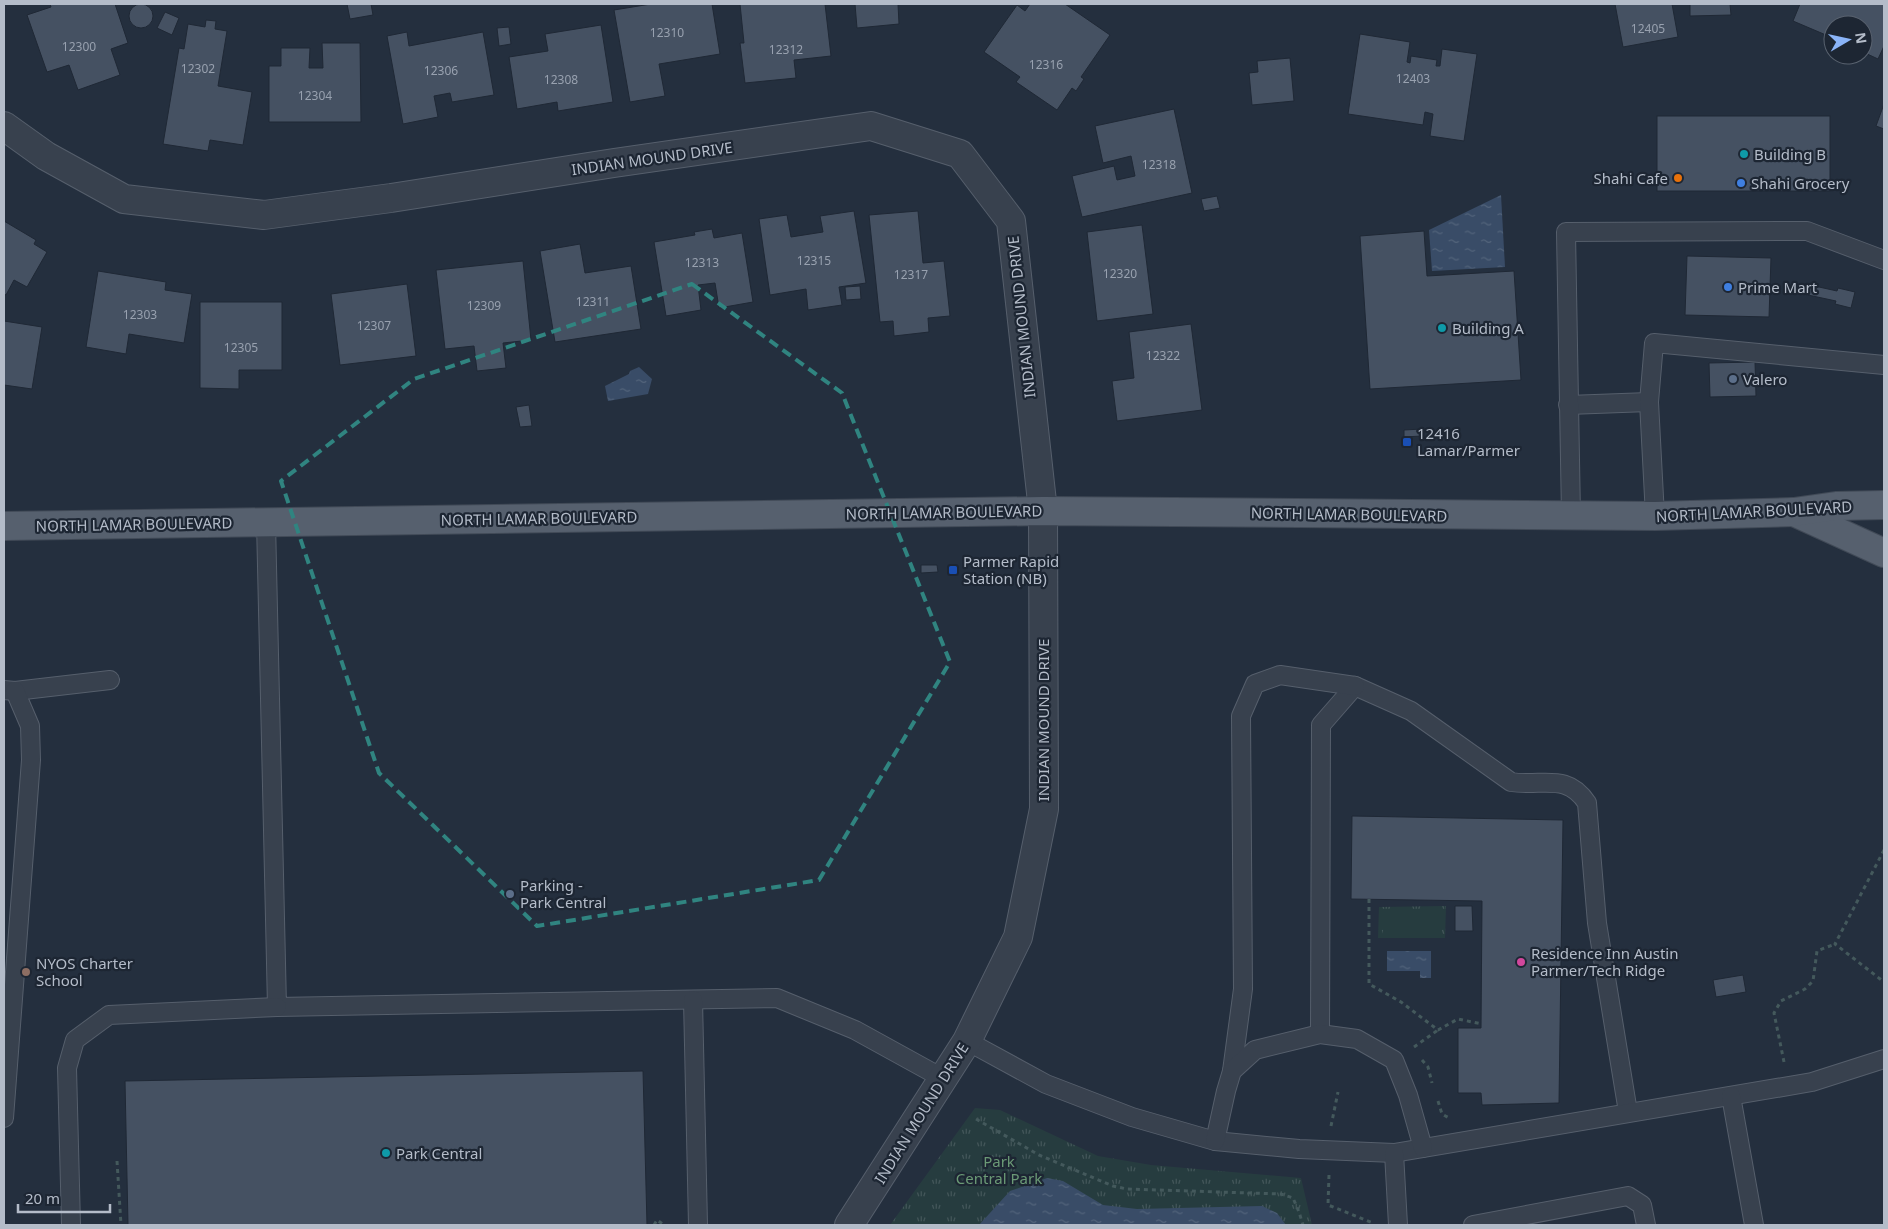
<svg xmlns="http://www.w3.org/2000/svg" width="1888" height="1229" viewBox="0 0 1888 1229" font-family="'Noto Sans',sans-serif">
	<style>
		.park { fill: url(#park-tufts) }
		.pitch { fill: #263c3f }
		.water { fill: url(#water-ripples) }
		.building { fill: #455162; stroke: #1f2835 }
		.lines { fill: none; stroke-linecap: round; stroke-linejoin: round }
		.lane-casing { stroke: #565f6c; stroke-width: 20 }
		.street-casing { stroke: #565f6c; stroke-width: 30 }
		.primary-casing { stroke: #414a57; stroke-width: 30 }
		.path { stroke: #44595c; stroke-width: 3; stroke-dasharray: 4 4; stroke-linecap: butt }
		.lane { stroke: #38414e; stroke-width: 18 }
		.street { stroke: #38414e; stroke-width: 28 }
		.primary { stroke: #56606e; stroke-width: 28 }
		.marked { fill: none; stroke: #308480; stroke-width: 4; stroke-dasharray: 10 6; stroke-linejoin: round }
		.culture-dot { fill: #0f9aa8; stroke: #1d2633; stroke-width: 2 }
		.food-dot { fill: #e8710a; stroke: #1d2633; stroke-width: 2 }
		.shop-dot { fill: #3f7fe0; stroke: #1d2633; stroke-width: 2 }
		.service-dot { fill: #5c6f8a; stroke: #1d2633; stroke-width: 2 }
		.transit-dot { fill: #1a4fb4; stroke: #1d2633; stroke-width: 2 }
		.hotel-dot { fill: #d1479c; stroke: #1d2633; stroke-width: 2 }
		.education-dot { fill: #8d6e63; stroke: #1d2633; stroke-width: 2 }
		.labels { text-anchor: middle; dominant-baseline: central; stroke-width: 4.5; stroke-linejoin: round; paint-order: stroke }
		.number-label { font-size: 12px; fill: #98a1af }
		.poi-label { font-size: 15px; fill: #b4bcc9; stroke: #1d2633; text-anchor: start }
		.street-label { font-size: 15px; fill: #b4bcc9; stroke: #1d2633 }
		.park-label { font-size: 15px; fill: #6b9a76; stroke: #1d2633 }
	</style>
	<defs>
		<pattern id="park-tufts" width="24" height="20" patternUnits="userSpaceOnUse" patternTransform="scale(1.25)"><rect width="24" height="20" fill="#263c3f"/><path d="M3 7l-1-3M5 7V3M7 7l1-3M15 17l-1-3M17 17v-4M19 17l1-3" fill="none" stroke="#435659"/></pattern>
		<pattern id="water-ripples" width="26" height="14" patternUnits="userSpaceOnUse" patternTransform="scale(1.25)"><rect width="26" height="14" fill="#394c67"/><path d="M2 4q2-2 4 0t4 0M15 11q2-2 4 0t4 0" fill="none" stroke="#53647b"/></pattern>
	</defs>
	<rect width="100%" height="100%" fill="#242f3e"/>
	<!-- park -->
	<g class="park">
		<polygon points="1446,906 1445,938 1378,938 1379,907"/>
		<polygon points="975,1108 1000,1110 1098,1156 1151,1165 1301,1178 1312,1225 890,1225"/>
	</g>
	<!-- pitch -->
	<rect class="pitch" x="1383" y="909" width="54" height="26"/>
	<!-- water -->
	<g class="water">
		<polygon points="1501,195 1505,267 1432,271 1429,230"/>
		<polygon points="639,367 652,379 648,394 608,401 605,386 629,374 630,371"/>
		<polygon points="1387,951 1431,951 1431,978 1420,978 1420,971 1387,971"/>
		<polygon points="1047,1178 1063,1181 1103,1205 1137,1209 1262,1206 1277,1213 1286,1225 979,1225 1010,1191"/>
	</g>
	<!-- building -->
	<g class="building">
		<polygon points="50,4 115,4 128,43 111,49 120,75 78,90 69,65 47,72 27,15 51,7"/>
		<polygon points="347,4 371,4 373,15 350,19"/>
		<polygon points="651,4 712,4 720,54 659,64 665,96 630,102 614,10"/>
		<polygon points="740,4 825,4 831,56 794,60 796,78 745,83 740,43 744,43"/>
		<polygon points="855,4 898,4 899,24 857,28"/>
		<polygon points="1030,4 1065,4 1110,35 1081,77 1084,79 1076,91 1072,88 1057,110 1016,82 1020,77 984,52 1017,5 1025,11"/>
		<polygon points="1615,4 1672,4 1678,37 1623,47"/>
		<polygon points="1690,4 1730,4 1731,15 1690,16"/>
		<polygon points="1800,4 1884,4 1884,46 1878,59 1863,52 1863,25 1833,25 1833,38 1793,21"/>
		<circle cx="141" cy="16" r="12"/>
		<polygon points="165,12 179,18 172,35 157,28"/>
		<polygon points="206,20 216,21 215,29 227,31 218,86 252,92 243,145 210,140 208,151 163,144 179,48 184,49 188,24 205,27"/>
		<polygon points="601,25 613,102 558,111 557,102 517,109 509,57 548,51 545,34"/>
		<polygon points="509,27 511,44 499,46 497,28"/>
		<polygon points="407,32 409,46 483,32 494,95 452,102 450,93 434,96 438,117 403,124 387,36"/>
		<polygon points="1360,34 1410,42 1407,62 1410,63 1411,56 1437,60 1436,66 1440,66 1442,49 1477,54 1464,141 1430,136 1433,114 1425,112 1423,125 1348,114"/>
		<polygon points="322,43 360,43 361,122 269,122 269,66 281,66 281,48 310,48 309,68 323,68"/>
		<polygon points="1290,58 1294,101 1252,105 1249,73 1258,72 1257,61"/>
		<polygon points="1884,104 1884,129 1876,126"/>
		<polygon points="1174,109 1192,193 1082,217 1072,176 1114,166 1117,180 1135,176 1131,156 1103,163 1095,126"/>
		<rect x="1657" y="116" width="173" height="75"/>
		<polygon points="1217,196 1220,208 1204,211 1201,199"/>
		<polygon points="854,211 866,283 839,287 842,305 808,310 806,289 770,295 759,219 787,215 791,237 823,232 820,216"/>
		<polygon points="918,211 923,263 944,261 950,316 928,318 929,332 894,336 893,321 880,322 869,215"/>
		<polygon points="4,221 36,240 34,244 47,252 27,287 14,280 6,295 4,294"/>
		<polygon points="1142,225 1153,314 1097,321 1087,232"/>
		<polygon points="712,229 714,238 742,233 753,302 719,308 715,283 698,285 701,310 666,316 654,242 695,235 694,232"/>
		<polygon points="1424,231 1427,276 1514,271 1521,380 1370,389 1360,236"/>
		<polygon points="580,244 585,273 631,266 641,329 555,342 540,251"/>
		<polygon points="1687,256 1771,258 1769,317 1685,315"/>
		<polygon points="523,261 531,340 503,343 506,368 477,371 474,346 445,349 436,270"/>
		<polygon points="98,271 166,282 165,290 192,294 184,343 129,334 126,354 86,347"/>
		<polygon points="407,284 416,356 340,365 331,294"/>
		<polygon points="1810,285 1837,291 1838,288 1855,292 1851,308 1835,304 1836,301 1808,295"/>
		<polygon points="860,286 861,299 846,300 845,287"/>
		<polygon points="200,302 282,302 282,370 239,370 239,389 200,388"/>
		<polygon points="4,321 42,327 32,389 4,385"/>
		<polygon points="1191,324 1202,410 1117,421 1112,381 1134,378 1129,332"/>
		<polygon points="1755,362 1756,396 1710,397 1709,363"/>
		<polygon points="529,405 532,426 520,427 516,407"/>
		<polygon points="1422,429 1422,436 1404,437 1404,430"/>
		<polygon points="921,565 937,565 938,572 921,573"/>
		<polygon points="1352,816 1563,820 1559,1103 1482,1105 1481,1093 1458,1093 1458,1028 1481,1028 1482,901 1351,899"/>
		<polygon points="1455,906 1472,906 1473,931 1455,931"/>
		<polygon points="1743,975 1746,992 1716,997 1713,980"/>
		<polygon points="643,1071 647,1225 128,1225 125,1081"/>
	</g>
	<g class="lines">
		<defs>
			<g id="lane">
				<polyline points="1568,405 1649,402"/>
				<polyline points="1571,516 1566,232 1807,231 1884,260"/>
				<polyline points="1655,516 1649,402 1654,343 1884,365"/>
				<polyline points="266,522 277,1007 777,998 855,1030 944,1079"/>
				<polyline points="4,690 15,691 110,680"/>
				<polyline points="693,1000 698,1225"/>
				<path d="M1320 1034 1321 725 1355 686 1411 711 1511 782C1542 787 1567 772 1587 803L1597 923 1628 1112"/>
				<polyline points="967,1041 1046,1084 1132,1117 1215,1141 1299,1149 1394,1153 1812,1082 1884,1059"/>
				<polyline points="1232,1071 1243,989 1241,716 1255,684 1280,675 1355,686"/>
				<polyline points="1731,1096 1754,1225"/>
				<polyline points="4,1118 31,760 30,726 15,691"/>
				<polyline points="1215,1141 1226,1091 1232,1071 1255,1050 1320,1034 1357,1039 1394,1060 1408,1095 1423,1148"/>
				<polyline points="1394,1153 1398,1225"/>
				<polyline points="71,1225 67,1068 75,1040 109,1015 277,1007"/>
				<polyline points="1473,1225 1628,1196 1642,1205 1646,1225"/>
			</g>
			<polyline id="street" points="4,126 46,156 124,199 264,215 391,198 614,163 871,126 960,154 1011,221 1043,511 1044,809 1018,937 967,1041 849,1225"/>
			<g id="primary">
				<polyline points="1794,512 1884,553"/>
				<polyline points="4,526 1043,511 1655,516 1794,512 1836,506 1884,505"/>
			</g>
		</defs>
		<!-- lane casing -->
		<use href="#lane" class="lane-casing"/>
		<!-- street casing -->
		<use href="#street" class="street-casing"/>
		<!-- primary casing -->
		<use href="#primary" class="primary-casing"/>
		<!-- path -->
		<g class="path">
			<polyline points="1884,850 1835,944 1884,982"/>
			<polyline points="1369,899 1369,984 1401,1002 1438,1030 1458,1019 1482,1024"/>
			<polyline points="1414,1047 1438,1030"/>
			<polyline points="1422,1060 1428,1067 1432,1083"/>
			<polyline points="1784,1062 1774,1013 1781,1001 1805,989 1813,981 1817,951 1835,944"/>
			<polyline points="1438,1101 1442,1114 1449,1118"/>
			<polyline points="976,1119 1039,1155 1113,1186 1127,1189 1281,1194 1293,1198 1299,1212 1303,1225"/>
			<polyline points="1331,1126 1338,1092"/>
			<polyline points="117,1161 121,1225"/>
			<polyline points="1329,1175 1328,1205 1373,1223"/>
			<polyline points="654,1225 657,1220 664,1225"/>
		</g>
		<!-- lane -->
		<use href="#lane" class="lane"/>
		<!-- street -->
		<use href="#street" class="street"/>
		<!-- primary -->
		<use href="#primary" class="primary"/>
	</g>
	<!-- marked area -->
	<path class="marked" d="M692 284 842 393 950 662 819 880 537 926 379 773 281 481 414 379Z"/>
	<!-- markers -->
	<g class="culture-dot">
		<circle cx="1744" cy="154" r="5"/>
		<circle cx="1442" cy="328" r="5"/>
		<circle cx="386" cy="1153" r="5"/>
	</g>
	<circle class="food-dot" cx="1678" cy="178" r="5"/>
	<g class="shop-dot">
		<circle cx="1741" cy="183" r="5"/>
		<circle cx="1728" cy="287" r="5"/>
	</g>
	<g class="service-dot">
		<circle cx="1733" cy="379" r="5"/>
		<circle cx="510" cy="894" r="5"/>
	</g>
	<g class="transit-dot">
		<rect x="1402" y="437" width="10" height="10" rx="2.5"/>
		<rect x="948" y="565" width="10" height="10" rx="2.5"/>
	</g>
	<circle class="hotel-dot" cx="1521" cy="962" r="5"/>
	<circle class="education-dot" cx="26" cy="972" r="5"/>
	<g class="labels">
		<!-- number labels -->
		<g class="number-label">
			<text x="1648" y="28">12405</text>
			<text x="667" y="32">12310</text>
			<text x="79" y="46">12300</text>
			<text x="786" y="49">12312</text>
			<text x="1046" y="64">12316</text>
			<text x="198" y="68">12302</text>
			<text x="441" y="70">12306</text>
			<text x="1413" y="78">12403</text>
			<text x="561" y="79">12308</text>
			<text x="315" y="95">12304</text>
			<text x="1159" y="164">12318</text>
			<text x="814" y="260">12315</text>
			<text x="702" y="262">12313</text>
			<text x="1120" y="273">12320</text>
			<text x="911" y="274">12317</text>
			<text x="593" y="301">12311</text>
			<text x="484" y="305">12309</text>
			<text x="140" y="314">12303</text>
			<text x="374" y="325">12307</text>
			<text x="241" y="347">12305</text>
			<text x="1163" y="355">12322</text>
		</g>
		<!-- poi labels -->
		<g class="poi-label">
			<text x="1754" y="154">Building B</text>
			<text x="1668" y="178" text-anchor="end">Shahi Cafe</text>
			<text x="1751" y="183">Shahi Grocery</text>
			<text x="1738" y="287">Prime Mart</text>
			<text x="1452" y="328">Building A</text>
			<text x="1743" y="379">Valero</text>
			<text x="1417" y="433">12416<tspan x="1417" dy="17">Lamar/Parmer</tspan></text>
			<text x="963" y="561">Parmer Rapid<tspan x="963" dy="17">Station (NB)</tspan></text>
			<text x="520" y="885">Parking -<tspan x="520" dy="17">Park Central</tspan></text>
			<text x="1531" y="953">Residence Inn Austin<tspan x="1531" dy="17">Parmer/Tech Ridge</tspan></text>
			<text x="36" y="963">NYOS Charter<tspan x="36" dy="17">School</tspan></text>
			<text x="396" y="1153">Park Central</text>
		</g>
		<!-- street labels -->
		<g class="street-label">
			<text transform="translate(652 158) rotate(-8)">INDIAN MOUND DRIVE</text>
			<text transform="translate(1021 317) rotate(-96)">INDIAN MOUND DRIVE</text>
			<text transform="translate(1754 511) rotate(-3)">NORTH LAMAR BOULEVARD</text>
			<text transform="translate(944 512) rotate(-1)">NORTH LAMAR BOULEVARD</text>
			<text transform="translate(1349 514) rotate(1)">NORTH LAMAR BOULEVARD</text>
			<text transform="translate(539 518) rotate(-1)">NORTH LAMAR BOULEVARD</text>
			<text transform="translate(134 524) rotate(-1)">NORTH LAMAR BOULEVARD</text>
			<text transform="translate(1043 720) rotate(-90)">INDIAN MOUND DRIVE</text>
			<text transform="translate(921 1113) rotate(-58)">INDIAN MOUND DRIVE</text>
		</g>
		<!-- park labels -->
		<g class="park-label">
			<text x="999" y="1161">Park<tspan x="999" dy="17">Central Park</tspan></text>
		</g>
	</g>
	<!-- border -->
	<rect width="1888" height="1229" fill="none" stroke="#b4bcc9" stroke-width="10"/>
	<!-- north arrow -->
	<g transform="translate(1848 40) rotate(81)"><circle r="24" fill="#1d2633" stroke="#59626f"/>
	<path d="M0-4L9 19L0 12L-9 19Z" fill="#8ab4f8"/>
	<text y="-8" font-size="14" font-weight="bold" text-anchor="middle" fill="#b4bcc9">N</text>
	</g>
	<!-- scale -->
	<path d="M18 1204v8h92v-8" fill="none" stroke="#b4bcc9" stroke-width="2.5"/>
	<text x="25" y="1204" font-size="15" fill="#b4bcc9" stroke="#1d2633" stroke-width="4" paint-order="stroke">20 m</text>
</svg>
